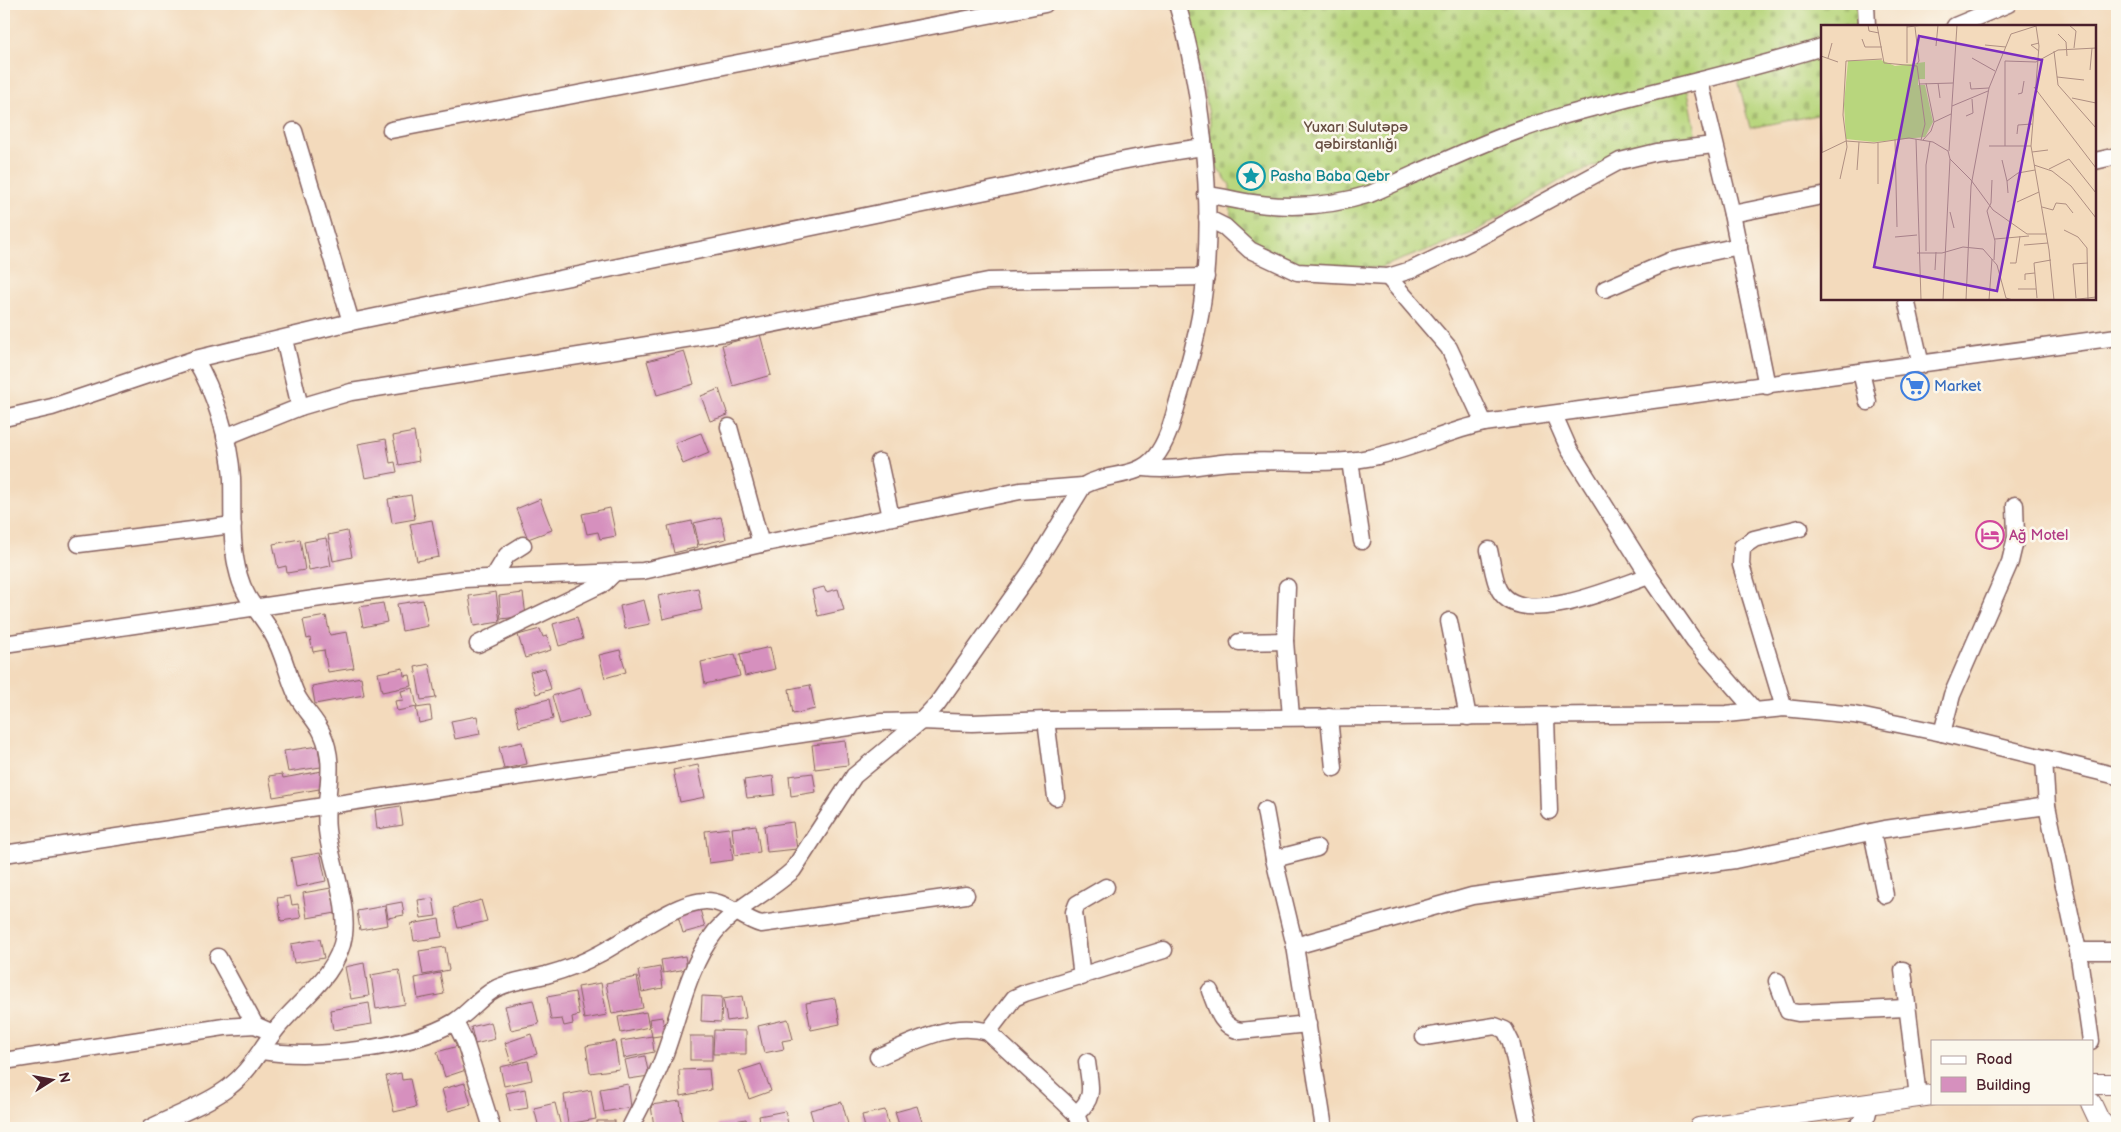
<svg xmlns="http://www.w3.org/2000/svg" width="2121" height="1132" viewBox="0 0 2121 1132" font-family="'Balsamiq Sans',sans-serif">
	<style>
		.cemetery { fill: url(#cemetery-stones); stroke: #817a54 }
		.building { fill: #d690be }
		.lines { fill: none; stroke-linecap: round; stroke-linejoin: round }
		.minor-casing { stroke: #85605e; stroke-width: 19 }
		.tertiary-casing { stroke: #85605e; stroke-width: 22 }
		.minor { stroke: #fff; stroke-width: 16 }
		.tertiary { stroke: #fff; stroke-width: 20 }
		.labels { text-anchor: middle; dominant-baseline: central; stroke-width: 5; stroke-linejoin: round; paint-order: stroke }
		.park-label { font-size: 15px; fill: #664d40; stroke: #fbf7ec }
		.culture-label { font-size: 15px; fill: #0d838f; stroke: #fbf7ec; text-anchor: start }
		.shop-label { font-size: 15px; fill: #366cbe; stroke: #fbf7ec; text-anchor: start }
		.hotel-label { font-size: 15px; fill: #b23c85; stroke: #fbf7ec; text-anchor: start }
		.inset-road { fill: none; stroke: #af8f82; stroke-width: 1 }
		.view { fill: #7b2cbf; fill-opacity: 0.15; stroke: #7b2cbf; stroke-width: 2.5 }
		.inset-edge { fill: none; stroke: #4a1f2b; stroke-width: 2.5 }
	</style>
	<defs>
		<pattern id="cemetery-stones" width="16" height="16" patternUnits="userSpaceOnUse" patternTransform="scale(1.25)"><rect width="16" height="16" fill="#b8d67d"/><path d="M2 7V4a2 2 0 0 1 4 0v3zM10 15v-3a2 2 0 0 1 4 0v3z" fill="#a0b76c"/></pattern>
	</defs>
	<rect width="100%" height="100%" fill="#fbf7ec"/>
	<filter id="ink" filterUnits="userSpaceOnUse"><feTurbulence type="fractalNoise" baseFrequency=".02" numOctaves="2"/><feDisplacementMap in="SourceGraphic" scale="10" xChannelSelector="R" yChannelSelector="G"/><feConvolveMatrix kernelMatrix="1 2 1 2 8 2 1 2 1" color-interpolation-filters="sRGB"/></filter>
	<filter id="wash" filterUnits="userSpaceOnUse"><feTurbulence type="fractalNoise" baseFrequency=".0096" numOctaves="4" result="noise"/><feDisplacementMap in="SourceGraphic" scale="20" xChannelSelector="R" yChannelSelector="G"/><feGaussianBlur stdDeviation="1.12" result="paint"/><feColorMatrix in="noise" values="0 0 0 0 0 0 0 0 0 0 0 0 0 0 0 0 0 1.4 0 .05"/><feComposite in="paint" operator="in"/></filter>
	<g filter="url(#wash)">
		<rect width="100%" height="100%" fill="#f3dabc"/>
		<!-- cemetery -->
		<polygon class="cemetery" points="1187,4 1855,4 1863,26 1822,26 1822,114 1750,128 1735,68 1685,76 1697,137 1618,157 1566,177 1473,233 1379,268 1301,266 1262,250 1231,223 1230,185 1210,158 1210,120"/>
		<g id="blocks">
			<!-- building -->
			<g class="building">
				<polygon points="760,334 771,375 733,386 722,345"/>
				<polygon points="684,351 694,384 657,395 647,361"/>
				<polygon points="719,389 728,415 710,421 701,396"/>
				<polygon points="414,432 419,461 399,465 393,436"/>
				<polygon points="701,433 709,453 683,464 675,443"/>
				<polygon points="386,439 390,463 395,462 397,472 365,478 358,444"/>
				<polygon points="411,495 415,519 392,523 388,499"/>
				<polygon points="540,499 552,530 528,539 516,509"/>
				<polygon points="610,508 616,536 600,539 598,532 587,534 582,514"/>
				<polygon points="721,517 726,539 699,545 694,523"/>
				<polygon points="432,520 439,557 417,561 410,524"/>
				<polygon points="692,521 698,547 674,553 668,526"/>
				<polygon points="347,531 352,557 333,561 328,535"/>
				<polygon points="326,538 331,566 309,570 304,542"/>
				<polygon points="300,539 305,570 287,573 286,566 278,568 273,544"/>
				<polygon points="824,587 826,592 838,589 844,610 818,616 812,590"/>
				<polygon points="698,588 702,610 663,619 658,596"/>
				<polygon points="496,592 500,622 474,626 469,596"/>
				<polygon points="523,593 526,616 501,619 499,596"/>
				<polygon points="423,600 428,626 402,631 397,604"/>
				<polygon points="644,600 650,624 625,629 620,606"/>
				<polygon points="383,603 387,622 363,627 359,607"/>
				<polygon points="326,616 330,635 347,632 354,668 328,672 324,650 313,652 310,638 307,639 303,620"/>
				<polygon points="577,617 583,639 559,646 553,624"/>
				<polygon points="540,629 543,637 547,636 551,650 525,658 518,635"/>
				<polygon points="770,647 775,669 745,676 740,654"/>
				<polygon points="620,650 626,672 605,678 599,655"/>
				<polygon points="735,654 740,676 705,684 701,662"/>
				<polygon points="429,664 436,698 421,700 415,667"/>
				<polygon points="403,668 404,676 410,675 412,686 382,692 378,673"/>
				<polygon points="545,668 551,689 536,694 530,672"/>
				<polygon points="361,677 364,695 315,704 312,686"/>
				<polygon points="810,685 815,709 793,714 789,689"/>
				<polygon points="413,688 417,707 397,711 395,701 403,700 401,691"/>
				<polygon points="581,688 589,716 560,724 552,696"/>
				<polygon points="549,699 553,719 519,727 515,707"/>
				<polygon points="430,706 432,720 419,723 416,708"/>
				<polygon points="477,716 480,734 455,739 451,721"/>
				<polygon points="845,741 848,765 815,769 812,745"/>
				<polygon points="522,742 527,764 504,769 499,747"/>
				<polygon points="318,746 321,767 288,772 284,751"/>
				<polygon points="698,765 705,797 680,802 673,770"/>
				<polygon points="322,771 325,788 273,797 269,776 282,774 283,778"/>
				<polygon points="813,773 816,792 791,796 789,776"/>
				<polygon points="773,776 775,795 747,798 744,780"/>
				<polygon points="400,806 403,825 377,829 375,810"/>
				<polygon points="793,822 797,849 767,852 764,826"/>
				<polygon points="756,825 760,852 735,855 732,828"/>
				<polygon points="729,828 733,860 709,863 705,831"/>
				<polygon points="320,853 326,881 296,887 291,858"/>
				<polygon points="331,888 336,913 307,918 303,893"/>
				<polygon points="290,896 292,905 298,904 301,918 281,921 277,898"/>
				<polygon points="433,898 436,916 421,918 418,900"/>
				<polygon points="481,900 487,921 458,928 453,908"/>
				<polygon points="402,902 404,915 388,918 386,905"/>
				<polygon points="385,906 388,925 360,930 357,911"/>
				<polygon points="699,906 705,927 683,933 677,913"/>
				<polygon points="439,919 442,937 414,941 411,924"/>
				<polygon points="320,939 324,958 294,963 291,944"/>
				<polygon points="445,947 449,970 423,975 419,951"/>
				<polygon points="685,956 687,969 663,973 661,960"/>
				<polygon points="364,963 369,996 351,999 345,967"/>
				<polygon points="660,967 663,988 642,992 638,971"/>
				<polygon points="399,970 405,1004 376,1009 371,975"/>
				<polygon points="440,973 444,994 418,999 415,978"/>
				<polygon points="637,977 643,1008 612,1014 606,983"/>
				<polygon points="601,983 607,1015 584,1019 578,987"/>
				<polygon points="575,992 579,1015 572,1017 573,1024 564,1026 562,1019 551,1020 547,997"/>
				<polygon points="702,996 722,997 721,1022 701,1021"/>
				<polygon points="742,996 746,1018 727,1021 723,999"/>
				<polygon points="835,998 840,1024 811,1030 806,1003"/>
				<polygon points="533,1000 539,1024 511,1030 505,1006"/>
				<polygon points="369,1003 372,1024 333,1030 330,1010"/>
				<polygon points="646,1012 649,1027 621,1033 618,1017"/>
				<polygon points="662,1017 666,1035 652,1037 649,1019"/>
				<polygon points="788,1019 793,1039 782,1041 784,1049 764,1053 758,1026"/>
				<polygon points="491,1022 495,1039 475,1044 471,1027"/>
				<polygon points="714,1030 746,1031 746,1054 713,1054"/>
				<polygon points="531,1034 537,1054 511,1063 505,1043"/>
				<polygon points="652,1036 654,1052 624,1058 621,1041"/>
				<rect x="690" y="1036" width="22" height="24"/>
				<polygon points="615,1041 619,1069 590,1073 586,1046"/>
				<polygon points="458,1046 466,1070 445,1077 437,1052"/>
				<polygon points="645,1056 649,1076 629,1079 625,1060"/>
				<polygon points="528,1061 532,1080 504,1086 500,1067"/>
				<polygon points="761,1064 771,1091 749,1099 739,1071"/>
				<polygon points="709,1069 711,1090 681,1096 679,1070"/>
				<polygon points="401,1073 402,1080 410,1079 416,1107 394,1112 386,1076"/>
				<polygon points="465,1083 471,1105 448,1111 442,1089"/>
				<polygon points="628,1084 631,1107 604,1112 600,1089"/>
				<polygon points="525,1089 528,1108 510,1111 506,1093"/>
				<polygon points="591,1090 596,1119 568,1124 564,1095"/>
				<polygon points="680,1101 683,1123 654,1127 651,1105"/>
				<polygon points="842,1102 849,1128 815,1128 810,1110"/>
				<polygon points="555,1103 561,1127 539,1128 534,1108"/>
				<polygon points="917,1106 924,1128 900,1128 895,1112"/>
				<polygon points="885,1110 889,1128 865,1128 862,1115"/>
				<polygon points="785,1111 789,1128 761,1128 759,1116"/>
				<polygon points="746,1119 748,1128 718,1128 718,1124"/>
				<rect x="597" y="1121" width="18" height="7"/>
				<polygon points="952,1124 954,1128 941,1128"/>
			</g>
		</g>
	</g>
	<g filter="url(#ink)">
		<use href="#blocks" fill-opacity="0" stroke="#85605e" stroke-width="1"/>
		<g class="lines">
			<defs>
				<g id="minor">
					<polyline points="1866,4 1867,26"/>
					<polyline points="1955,26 2008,4"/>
					<polyline points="1700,82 1732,214 1767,386"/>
					<polyline points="391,130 1045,4"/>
					<polyline points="294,131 351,322"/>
					<polyline points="2095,161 2117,156"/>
					<path d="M1206 195C1222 196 1236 201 1252 203 1292 209 1332 206 1370 194 1432 167 1494 136 1559 117 1647 92 1735 74 1822 47"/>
					<polyline points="1732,214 1822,196"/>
					<polyline points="1207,218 1225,227 1250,250 1297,272 1388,277 1411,270 1476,239 1620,161 1657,152 1713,145"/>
					<polyline points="1388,277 1449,348 1484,423"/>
					<polyline points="1605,289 1670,261 1739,246"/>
					<polyline points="1906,299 1921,365"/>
					<polyline points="284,339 300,407"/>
					<polyline points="1861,372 1868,402"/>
					<polyline points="1554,415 1569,449 1649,576 1694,641 1755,711"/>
					<path d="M4 418 52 407 195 359 351 322 1016 185C1078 169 1139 156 1203 147"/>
					<polyline points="729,427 761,544"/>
					<polyline points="225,437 300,407 351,392 742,330 988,281 1206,277"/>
					<polyline points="1350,461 1362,541"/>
					<polyline points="879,462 891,517"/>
					<path d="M1145 468C1175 472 1205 463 1235 462 1280 459 1324 466 1368 458 1408 451 1444 432 1484 423L2117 337"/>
					<polyline points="79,544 233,525"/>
					<path d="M1489 550C1492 563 1494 581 1500 591 1523 629 1616 587 1649 576"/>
					<polyline points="493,578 507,555 523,545"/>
					<polyline points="1287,587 1285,641 1291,717"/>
					<polyline points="1449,621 1468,717"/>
					<polyline points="1239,642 1285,641"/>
					<polyline points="4,644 355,593 464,579 643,571 761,544 1020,491 1083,486"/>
					<polyline points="478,644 604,583 615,572"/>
					<polyline points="1784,708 1741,565 1742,547 1754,539 1800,528"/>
					<polyline points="1329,717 1334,768"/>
					<polyline points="1546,717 1549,811"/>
					<polyline points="1046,720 1056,797"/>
					<polyline points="1942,733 1952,695 2010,562 2016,537 2015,505"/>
					<polyline points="2044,759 2047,806 2078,951 2091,1041"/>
					<polyline points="1265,810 1274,859 1295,946 1324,1128"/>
					<polyline points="1872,832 1885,895"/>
					<polyline points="4,854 882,722 921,721 972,723 1046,720 1726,714 1784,708 1854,715 1942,733 2117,776"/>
					<polyline points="1274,859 1317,848"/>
					<polyline points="1295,946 1472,896 1735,860 1885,829 2047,806"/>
					<polyline points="2078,951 2117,951"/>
					<polyline points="218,957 255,1025"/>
					<polyline points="1903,970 1918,1097"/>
					<polyline points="1082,977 1074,912 1077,904 1106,887"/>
					<polyline points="1777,981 1788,1011 1798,1013 1906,1008"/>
					<path d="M1210 991C1217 1008 1220 1026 1240 1031L1308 1024"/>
					<polyline points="455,1022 465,1042 492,1128"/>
					<polyline points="988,1032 1014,998 1025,993 1164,950"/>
					<polyline points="1424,1037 1495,1026 1505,1030 1511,1042 1530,1128"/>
					<path d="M262 1051C313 1059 409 1049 454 1022 469 1013 480 997 495 989 510 981 529 979 546 975 564 970 583 963 599 954 628 939 676 901 706 901 727 901 742 919 761 924L966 895"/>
					<path d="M878 1057C911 1043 952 1020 988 1032L1064 1102 1076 1114 1081 1128"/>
					<polyline points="4,1061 224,1027 255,1025 273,1033"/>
					<path d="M1076 1114C1096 1097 1090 1087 1087 1062"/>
					<path d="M150 1128C172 1117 211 1102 229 1087 249 1072 259 1051 274 1032 297 1001 338 977 344 935 348 900 331 865 327 830 323 795 338 767 322 733 316 720 304 709 297 696 287 675 284 653 272 633 261 614 245 599 239 576 230 545 233 510 232 478 230 442 214 390 195 359"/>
					<path d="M630 1128C642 1104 655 1081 664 1056 679 1016 688 966 715 932 737 906 768 893 793 870L854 776 921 721 937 704 1031 571 1083 486C1106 472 1137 479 1155 457 1169 440 1174 414 1180 394 1192 356 1202 318 1205 279 1213 197 1201 82 1177 4"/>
					<polyline points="1856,1128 1867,1116 1870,1104"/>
				</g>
				<g id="tertiary">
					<polyline points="2092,1084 2117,1084"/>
					<polyline points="2091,1103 2099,1120 2107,1128"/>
					<polyline points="1699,1128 1932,1095"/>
				</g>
			</defs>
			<!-- minor casing -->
			<use href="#minor" class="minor-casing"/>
			<!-- tertiary casing -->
			<use href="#tertiary" class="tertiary-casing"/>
			<!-- minor -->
			<use href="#minor" class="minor"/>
			<!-- tertiary -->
			<use href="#tertiary" class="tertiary"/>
		</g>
	</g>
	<!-- icons -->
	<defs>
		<symbol id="sight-ring" viewBox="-11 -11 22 22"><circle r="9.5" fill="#fbf7ec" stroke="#0f9aa8" stroke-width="1.5"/><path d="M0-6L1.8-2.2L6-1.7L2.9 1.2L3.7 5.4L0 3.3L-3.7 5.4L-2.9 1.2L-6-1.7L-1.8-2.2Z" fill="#0f9aa8"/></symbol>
		<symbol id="supermarket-ring" viewBox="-11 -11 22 22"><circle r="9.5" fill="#fbf7ec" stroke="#3f7fe0" stroke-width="1.5"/><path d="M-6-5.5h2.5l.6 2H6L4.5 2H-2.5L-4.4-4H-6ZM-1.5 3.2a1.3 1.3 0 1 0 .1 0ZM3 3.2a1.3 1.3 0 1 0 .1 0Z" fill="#3f7fe0"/></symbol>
		<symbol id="hotel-ring" viewBox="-11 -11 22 22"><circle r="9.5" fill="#fbf7ec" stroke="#d1479c" stroke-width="1.5"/><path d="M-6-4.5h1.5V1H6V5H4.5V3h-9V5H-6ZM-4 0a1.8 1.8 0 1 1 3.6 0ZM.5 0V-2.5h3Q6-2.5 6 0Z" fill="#d1479c"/></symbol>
	</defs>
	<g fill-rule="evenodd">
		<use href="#sight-ring" x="1235" y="160" width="32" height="32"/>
		<use href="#supermarket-ring" x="1899" y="370" width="32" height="32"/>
		<use href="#hotel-ring" x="1974" y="519" width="32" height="32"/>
	</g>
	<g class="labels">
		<!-- park labels -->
		<g class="park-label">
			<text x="1356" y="127">Yuxarı Sulutəpə<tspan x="1356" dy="17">qəbirstanlığı</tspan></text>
		</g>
		<!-- culture labels -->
		<g class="culture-label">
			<text x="1270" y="176">Pasha Baba Qebr</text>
		</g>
		<!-- shop labels -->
		<g class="shop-label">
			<text x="1934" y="386">Market</text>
		</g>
		<!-- hotel labels -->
		<g class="hotel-label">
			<text x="2009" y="535">Ağ Motel</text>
		</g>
	</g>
	<!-- overview -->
	<g transform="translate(1821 25)">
		<rect width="275" height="275" fill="#f3dabc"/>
		<path d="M60 35 74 41 104 37V54H97V60H104L112 97 104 112 53 117 25 114 23 79 27 36Z" fill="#b8d67d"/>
		<path class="inset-road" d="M47 0 48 6 58 8M56 0 63 38 96 41 104 99 100 115M86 0V38M248 0 255 6 253 23M215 1 218 21 210 121 228 225 233 275M86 2 103 0M94 2 98 36 96 39M237 9 245 17 246 31M41 14 44 22H61M164 20 185 22M115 21 117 0M218 26 210 20 218 18M233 26 237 60 275 103M0 31 17 37M7 33 11 18M151 33 174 46M184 36 215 37M215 37 237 25 275 23M269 45 271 23M236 52 263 55M149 57 150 64 168 63M117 58 119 73M98 59 132 58M213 62 275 143M197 69 201 68 203 56M0 71 1 127M251 73 275 78M131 81 167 66M145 91 152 88 151 74M113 97 130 89M196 109 197 100 211 99M74 114 76 202M95 114 100 275M102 115 110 106 113 97 105 58M57 118V159M168 121H210M184 121V36M128 126 136 0M211 127 227 125M0 128 25 116 53 118 88 113 112 117 127 126 129 134 150 155 172 185 206 209H226M181 135 186 156M213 140 231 146 250 161 275 193M228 144 248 134 275 168M36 145 38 117M19 154 26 122 22 90 25 36 61 34M171 155 170 178 166 186 174 216 173 235M187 168 186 156 197 148 214 145M196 177 218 167M221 182 232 185 235 178 245 179 252 188M129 187 133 203M243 205 257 212 266 223 267 275M74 212 96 210M174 214 208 211M203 220 227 218M105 226V140L109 116M96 228H121L142 222 162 224 176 240 185 273 192 275M189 238H195L199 211M114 245 115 227M204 255V249L214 248M197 264H215M216 273 213 238 230 235M255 273 252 239 267 238M122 275 129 134M145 275 150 161 168 63 190 9 215 1M168 275 171 234M249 275 275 272"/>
		<path class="view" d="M98 11 221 35 176 266 53 242Z"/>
		<rect width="275" height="275" class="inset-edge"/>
	</g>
	<!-- margin -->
	<rect width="2121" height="1132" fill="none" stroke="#fbf7ec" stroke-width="20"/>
	<!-- legend -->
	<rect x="1931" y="1040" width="162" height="65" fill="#fbf7ec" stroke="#b4a19f"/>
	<rect x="1941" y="1056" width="25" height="8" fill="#ffffff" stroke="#b4a19f"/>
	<text x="1976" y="1064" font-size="15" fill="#4a1f2b">Road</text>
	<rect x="1941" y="1077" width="25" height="15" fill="#d690be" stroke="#b4a19f"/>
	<text x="1976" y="1090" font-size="15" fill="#4a1f2b">Building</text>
	<!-- north arrow -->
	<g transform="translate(52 1080) rotate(79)" stroke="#fbf7ec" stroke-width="4" paint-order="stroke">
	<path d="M0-4L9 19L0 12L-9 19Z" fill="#4a1f2b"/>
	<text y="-8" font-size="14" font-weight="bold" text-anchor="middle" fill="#4a1f2b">N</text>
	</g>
</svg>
